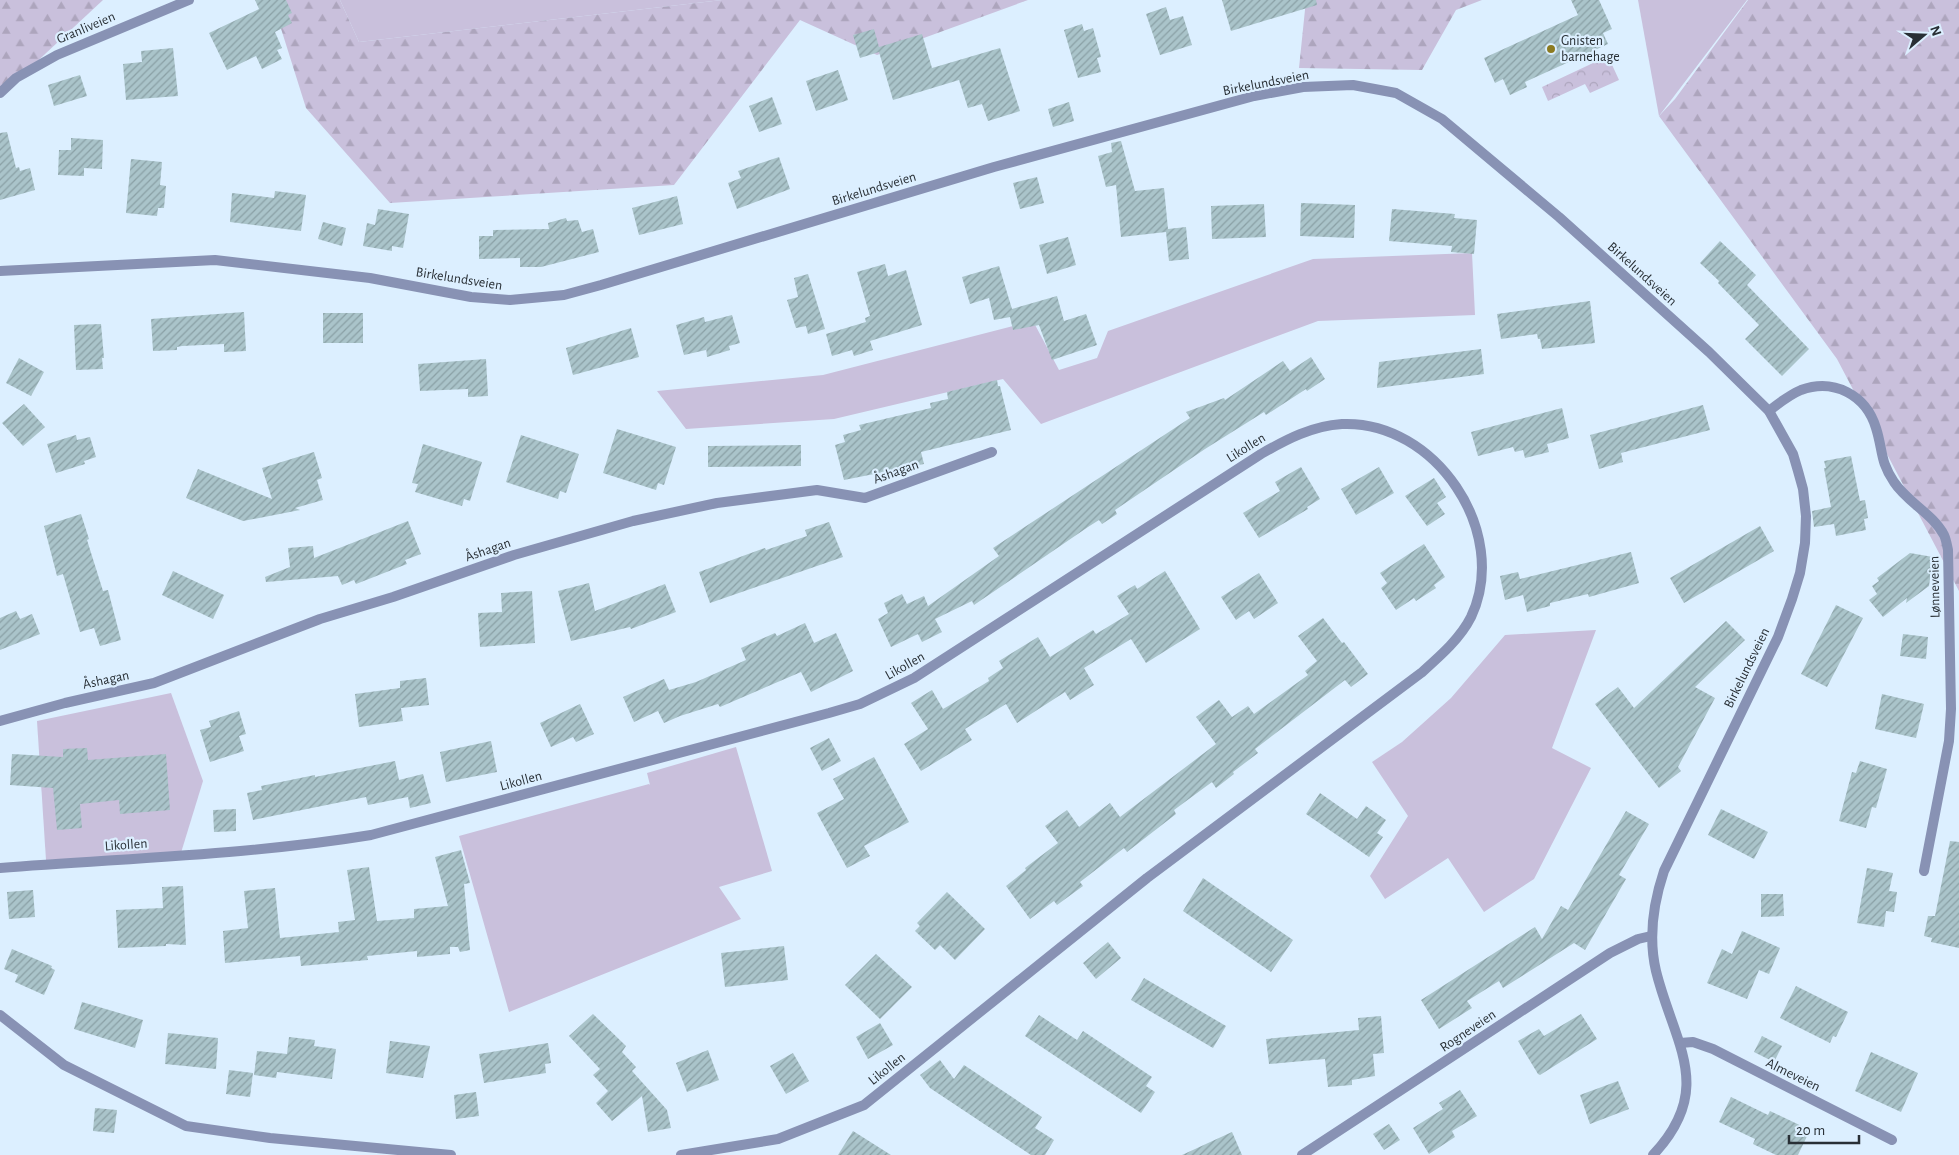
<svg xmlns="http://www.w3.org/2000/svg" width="1959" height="1155" viewBox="0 0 1959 1155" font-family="'Alegreya Sans',sans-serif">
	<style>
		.grass { fill: #c9c0dc }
		.forest { fill: url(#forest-firs) }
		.park { fill: url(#park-crowns) }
		.building { fill: url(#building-hatch) }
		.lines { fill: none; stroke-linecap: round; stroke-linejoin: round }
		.street { stroke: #8892b4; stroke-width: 10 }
		.poi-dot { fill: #8c7b21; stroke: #dcefff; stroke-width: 2 }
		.labels { text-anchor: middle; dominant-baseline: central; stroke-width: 4.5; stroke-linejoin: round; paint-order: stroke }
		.street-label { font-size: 14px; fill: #282f35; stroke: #dcefff }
		.poi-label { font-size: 14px; fill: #282f35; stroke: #dcefff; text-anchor: start }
	</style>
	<defs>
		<pattern id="forest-firs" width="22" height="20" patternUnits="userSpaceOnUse" patternTransform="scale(1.25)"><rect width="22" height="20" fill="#c9c0dc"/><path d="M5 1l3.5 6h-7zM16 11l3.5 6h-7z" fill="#ada5bd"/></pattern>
		<pattern id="park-crowns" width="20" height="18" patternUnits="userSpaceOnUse" patternTransform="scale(1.25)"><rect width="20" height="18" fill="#c9c0dc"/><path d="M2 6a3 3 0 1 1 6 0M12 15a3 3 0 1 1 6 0" fill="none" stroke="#ada5bd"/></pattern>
		<pattern id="building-hatch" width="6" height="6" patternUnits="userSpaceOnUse" patternTransform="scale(1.25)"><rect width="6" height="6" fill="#aac4ca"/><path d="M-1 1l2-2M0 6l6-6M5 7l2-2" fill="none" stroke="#8aa0a5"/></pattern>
	</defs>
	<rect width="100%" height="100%" fill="#dcefff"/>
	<!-- grass -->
	<g class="grass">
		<polygon points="340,0 722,0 359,42"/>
		<polygon points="1638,0 1747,0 1659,116"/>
		<polygon points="1472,253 1475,315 1318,321 1041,424 1003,379 834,419 686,429 657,391 823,375 1033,321 1059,370 1097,358 1108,331 1313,259"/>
		<polygon points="1596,630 1552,748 1591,768 1534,879 1484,912 1448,858 1385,899 1370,876 1408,816 1372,762 1402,742 1451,698 1505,635"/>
		<polygon points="171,693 203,781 180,856 46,860 37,721"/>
		<polygon points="736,747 772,871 719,887 741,919 509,1012 459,836 649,784 650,785 647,773"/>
	</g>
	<!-- forest -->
	<g class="forest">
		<polygon points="0,0 103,0 0,96"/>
		<polygon points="272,0 340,0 359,42 722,0 1028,0 877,55 800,20 674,185 390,203 306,108"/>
		<polygon points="1306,0 1482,0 1456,10 1422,70 1299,68"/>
		<polygon points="1748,0 1959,0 1959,591 1837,359 1659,116 1675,99"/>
	</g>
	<!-- park -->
	<polygon class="park" points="1608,56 1619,80 1590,93 1585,84 1548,101 1542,87"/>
	<!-- building -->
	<g class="building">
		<polygon points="255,0 286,0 292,13 288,15 292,23 275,32 282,48 277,50 282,59 262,69 256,56 227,70 209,33 259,9"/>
		<polygon points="1222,0 1316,0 1317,5 1231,31"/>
		<polygon points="1571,0 1599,0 1612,29 1603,33 1608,44 1525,82 1527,87 1510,95 1503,79 1495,83 1484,58 1578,15"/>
		<polygon points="1166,7 1170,20 1183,16 1192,45 1160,55 1146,14"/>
		<polygon points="1082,24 1084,31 1093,28 1101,57 1097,58 1101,72 1078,78 1064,30"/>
		<polygon points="874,29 879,47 922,34 932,68 1000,48 1020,111 988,121 982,104 968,108 959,80 893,100 879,52 860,58 853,35"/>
		<polygon points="173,48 178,96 126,100 123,64 142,62 141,51"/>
		<polygon points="838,70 848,100 816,111 806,81"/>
		<polygon points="80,75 87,96 54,106 48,85"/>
		<polygon points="772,97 782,124 759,132 749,106"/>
		<polygon points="1069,102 1074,121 1053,127 1048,109"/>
		<polygon points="7,132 16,168 19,167 20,171 30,168 35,190 0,200 0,133"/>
		<polygon points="71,138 103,140 102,169 84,168 84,176 58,175 59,150 71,150"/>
		<polygon points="1121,141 1135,191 1164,188 1168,229 1186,227 1189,259 1169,261 1166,232 1121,237 1116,185 1106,187 1098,156 1112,152 1111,143"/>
		<polygon points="779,157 790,189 737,209 728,183 741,178 738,171"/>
		<polygon points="131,159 162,162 160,185 166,186 164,208 158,208 157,216 126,213"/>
		<polygon points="1037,177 1044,203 1020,209 1013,183"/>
		<polygon points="275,191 306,195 301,231 230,222 232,193 274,198"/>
		<polygon points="677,196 683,224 639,235 632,208"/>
		<polygon points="1301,203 1355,205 1354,238 1300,236"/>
		<polygon points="1264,204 1266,237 1212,239 1211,206"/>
		<polygon points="378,209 409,214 403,248 392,246 392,251 363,246 367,223 375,225"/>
		<polygon points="1392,209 1455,214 1454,218 1477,220 1474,254 1451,252 1452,246 1389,241"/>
		<polygon points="566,218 567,221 578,220 582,232 593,229 599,252 541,267 520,267 520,258 479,259 479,236 493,236 493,230 549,229 548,223"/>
		<polygon points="323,222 346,228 342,246 318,239"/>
		<polygon points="1068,237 1076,265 1047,274 1039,245"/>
		<polygon points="1720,241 1756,275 1747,285 1809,349 1782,376 1745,339 1759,325 1718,283 1719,281 1700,263"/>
		<polygon points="885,264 888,276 906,270 922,325 870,341 873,350 854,356 852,350 832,356 826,334 866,322 865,318 870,316 857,272"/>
		<polygon points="999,266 1012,309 1057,296 1064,321 1086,314 1097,345 1052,360 1039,325 1013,330 1010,317 994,320 989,298 970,304 962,277"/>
		<polygon points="808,274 825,329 808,334 806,326 796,328 787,300 798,297 794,278"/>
		<polygon points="1590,301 1595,343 1542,349 1540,339 1538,339 1537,334 1501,339 1497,314"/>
		<polygon points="244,312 246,351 224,352 224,344 182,346 177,347 177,350 153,351 151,319"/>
		<rect x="323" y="313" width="40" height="30"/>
		<polygon points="732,315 740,343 729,346 730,350 707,357 706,347 706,350 684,355 676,325 704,317 705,322"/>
		<polygon points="101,324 104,358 102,358 103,369 76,370 74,325"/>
		<polygon points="631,328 639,357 573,375 566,348"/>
		<polygon points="1481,349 1484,374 1377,388 1379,362"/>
		<polygon points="1311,357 1325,379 1307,391 1306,389 1266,415 1264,412 1205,449 1115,510 1117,514 1102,524 1099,520 1088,527 974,605 972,601 935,619 942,632 922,642 918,634 891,647 878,619 888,613 884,603 902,594 907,604 924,596 928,606 999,556 993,548 1190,418 1186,412 1224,398 1225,400 1283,361 1290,371"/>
		<polygon points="19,358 44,372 31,396 6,383"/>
		<polygon points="486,359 488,396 468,397 468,389 420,391 418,364"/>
		<polygon points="997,380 998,386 1000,386 1011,430 921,452 924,464 844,480 835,445 845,442 843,435 861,430 859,425 931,408 930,403 948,399 947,392"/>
		<polygon points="24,404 45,427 23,446 2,423"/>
		<polygon points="1703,405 1710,430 1621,453 1623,462 1599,469 1590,435"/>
		<polygon points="1562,408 1569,438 1547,444 1549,452 1525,458 1523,450 1515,452 1513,447 1478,456 1471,432"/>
		<polygon points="617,429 676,447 664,485 658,483 656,490 603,473"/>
		<polygon points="76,435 77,440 90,437 96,457 84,461 85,464 56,473 47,444"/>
		<polygon points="521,435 579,454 566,493 560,491 558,499 506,482"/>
		<polygon points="423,444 482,462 470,501 464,499 462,506 415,492 418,484 412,483"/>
		<polygon points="801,445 801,466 708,467 708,446"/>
		<polygon points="314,452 322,478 317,480 323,500 295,508 300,510 243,521 186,498 198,469 272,499 262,468"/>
		<polygon points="1851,456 1860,501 1865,500 1868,518 1864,519 1866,530 1836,536 1834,524 1814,527 1812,511 1831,507 1824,468 1826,468 1824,461"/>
		<polygon points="1301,467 1320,499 1307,507 1308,509 1259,538 1243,513 1280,491 1275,482"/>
		<polygon points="1379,467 1394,493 1356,515 1341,489"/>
		<polygon points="1434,478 1446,497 1437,503 1445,514 1427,526 1405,496"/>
		<polygon points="81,514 89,539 87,540 103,591 108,590 121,640 100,646 94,628 80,632 63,574 57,576 44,526"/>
		<polygon points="408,521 421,554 405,560 407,564 356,584 354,580 342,585 338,576 266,582 265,577 290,567 288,548 313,546 314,558"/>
		<polygon points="829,522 843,557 710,603 699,572 765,548 766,550 807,536 805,530"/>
		<polygon points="1760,526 1774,551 1684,603 1670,578"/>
		<polygon points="1424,544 1445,577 1434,585 1436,588 1416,601 1414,598 1396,610 1381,588 1387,583 1380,573"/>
		<polygon points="1631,552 1639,583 1589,597 1588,594 1550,603 1550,606 1527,612 1523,595 1505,600 1500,576 1518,572 1520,579"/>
		<polygon points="1910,553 1933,557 1929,586 1906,603 1907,598 1883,617 1869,600 1877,594 1872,586 1879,581 1877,578"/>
		<polygon points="173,571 224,595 213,619 162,595"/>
		<polygon points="1165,571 1200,629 1146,663 1131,639 1084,668 1094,685 1070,700 1065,692 1017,723 1006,704 965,729 972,740 921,771 904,744 928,729 911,703 932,690 943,709 950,705 989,681 988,678 1003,668 999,661 1038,637 1050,657 1093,630 1096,634 1129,614 1117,596 1135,585 1137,589"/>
		<polygon points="1259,573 1278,603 1254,619 1249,611 1236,620 1221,597"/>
		<polygon points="589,583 595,611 665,584 676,612 631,629 630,627 571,641 558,591"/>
		<polygon points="532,591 535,643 480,647 478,613 502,612 501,593"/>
		<polygon points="1836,605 1863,618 1827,687 1801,674"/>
		<polygon points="16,611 20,619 32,614 40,634 0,650 0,618"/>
		<polygon points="1323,618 1342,643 1344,642 1368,674 1351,687 1345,680 1255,749 1258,753 1233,772 1234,774 1216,788 1212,782 1174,810 1176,814 1127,852 1124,848 1080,882 1083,886 1057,905 1054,901 1030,919 1006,886 1026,870 1025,868 1058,843 1045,826 1067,810 1079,827 1110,803 1120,817 1216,744 1196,717 1219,700 1232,717 1248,706 1254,714 1308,675 1305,671 1317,661 1298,636"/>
		<polygon points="1726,621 1745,640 1695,687 1715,698 1678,767 1681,771 1659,788 1595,704 1618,687 1634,708"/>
		<polygon points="805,623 814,643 836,633 853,671 811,692 801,672 720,707 718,704 680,716 664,723 658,711 634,722 623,697 664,679 669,690 696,682 746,660 741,648 775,633 777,636"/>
		<polygon points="1903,634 1928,637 1926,659 1900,656"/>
		<polygon points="426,678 429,705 401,708 403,721 359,727 355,694 400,688 400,681"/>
		<polygon points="1882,694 1924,704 1916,738 1875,729"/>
		<polygon points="580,704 594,734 576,742 573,737 551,747 540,723"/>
		<polygon points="239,711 246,734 239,736 244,751 210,762 200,730 211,727 209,721"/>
		<polygon points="829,738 841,761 822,771 810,748"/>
		<polygon points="491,741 497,772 446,782 440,752"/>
		<polygon points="87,748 88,760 166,754 170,810 120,814 119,800 80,804 82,828 57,830 53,788 10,785 12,754 63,757 63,749"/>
		<polygon points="874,757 909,822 864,846 870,856 847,868 817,813 844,799 833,779"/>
		<polygon points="395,761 399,780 423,774 431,803 410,808 408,797 368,805 366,797 253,820 247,793 262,790 261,786 315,775 315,777"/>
		<polygon points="1860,761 1887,769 1876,808 1872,807 1866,828 1839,821 1852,772 1856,773"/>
		<polygon points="1320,793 1357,819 1366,806 1386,820 1377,833 1383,837 1369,857 1306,814"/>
		<polygon points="236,809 236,831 214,832 213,810"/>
		<polygon points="1721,809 1768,832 1754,859 1708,835"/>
		<polygon points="1626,811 1649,824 1619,875 1626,879 1585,950 1574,943 1503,988 1499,981 1467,1001 1472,1008 1439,1029 1421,1000 1535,927 1542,939 1561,906 1568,910"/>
		<polygon points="1950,841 1959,842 1959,948 1931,942 1932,938 1924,936 1928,916 1935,916"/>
		<polygon points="461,850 470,883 464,884 470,950 460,952 458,947 450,947 450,954 417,957 417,951 367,956 368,960 301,966 300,956 225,963 223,931 248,928 244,891 275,888 280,938 339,932 338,922 355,920 347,870 369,867 377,921 414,918 414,909 448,906 435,857"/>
		<polygon points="1867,868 1893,873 1889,891 1897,892 1894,912 1886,911 1884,927 1857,923"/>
		<polygon points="1203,878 1293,940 1271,972 1183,911"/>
		<polygon points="183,886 186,945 166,944 166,946 118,948 116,910 163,908 162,887"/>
		<polygon points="33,890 35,917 9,919 7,892"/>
		<polygon points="947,892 985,929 955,960 940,945 935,950 915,931 920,926 917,923"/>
		<polygon points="1761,894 1783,894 1784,916 1761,917"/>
		<polygon points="1742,931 1780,948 1769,974 1759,970 1747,999 1707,983 1722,949 1732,954"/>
		<polygon points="1108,942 1121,958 1096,979 1083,963"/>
		<polygon points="784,946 788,980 725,987 721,953"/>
		<polygon points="12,949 52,966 51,968 55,970 44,995 15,982 18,975 4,969"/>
		<polygon points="876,954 912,987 880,1019 845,985"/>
		<polygon points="1144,978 1226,1026 1213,1048 1131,1000"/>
		<polygon points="1796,986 1848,1012 1836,1037 1833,1036 1830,1043 1780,1018"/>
		<polygon points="82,1002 143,1020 135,1048 74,1029"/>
		<polygon points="593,1014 626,1046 622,1052 636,1067 632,1071 667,1110 671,1128 648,1132 642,1096 612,1121 596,1103 608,1091 593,1075 600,1069 569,1036"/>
		<polygon points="1581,1014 1597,1039 1540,1075 1538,1074 1518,1041 1539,1029 1544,1036"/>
		<polygon points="1039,1015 1077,1040 1083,1031 1152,1077 1146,1086 1155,1092 1141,1113 1025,1036"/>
		<polygon points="1381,1016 1384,1053 1373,1054 1375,1076 1352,1080 1352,1085 1328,1087 1325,1059 1269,1064 1266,1039 1359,1030 1358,1018"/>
		<polygon points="880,1023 893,1045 868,1059 856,1037"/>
		<polygon points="168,1033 218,1038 216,1069 165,1064"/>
		<polygon points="1762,1036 1782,1046 1774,1062 1754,1052"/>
		<polygon points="289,1037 315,1040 314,1046 336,1049 332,1079 277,1072 276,1078 254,1075 257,1051 287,1054"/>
		<polygon points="390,1041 430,1046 423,1078 386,1073"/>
		<polygon points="548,1043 551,1063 545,1064 546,1073 484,1083 479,1054"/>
		<polygon points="708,1050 719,1080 687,1092 676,1063"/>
		<polygon points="1871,1052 1918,1073 1901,1112 1855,1091"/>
		<polygon points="793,1053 809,1081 786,1094 770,1066"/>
		<polygon points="940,1060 954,1079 964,1065 1042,1117 1035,1128 1054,1140 1045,1155 1031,1155 930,1088 920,1075"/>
		<polygon points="229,1070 253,1073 250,1097 226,1094"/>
		<polygon points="1618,1081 1629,1109 1590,1124 1580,1095"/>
		<polygon points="1460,1090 1477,1116 1452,1131 1455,1137 1429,1154 1413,1128 1443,1109 1439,1103"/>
		<polygon points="476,1092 479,1116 456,1119 454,1095"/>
		<polygon points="1731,1097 1768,1115 1770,1111 1810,1130 1798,1155 1776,1155 1753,1144 1755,1139 1719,1122"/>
		<polygon points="95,1108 117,1110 114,1133 93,1131"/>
		<polygon points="1389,1124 1400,1140 1384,1150 1373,1134"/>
		<polygon points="853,1131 891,1155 838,1155"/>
		<polygon points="1232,1132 1242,1155 1182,1155"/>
	</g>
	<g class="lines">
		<!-- street -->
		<g class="street">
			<polyline points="0,93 16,78 57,55 189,0"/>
			<path d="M0 271 215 260 370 278 471 297 510 300 564 295 601 285 994 167 1254 96 1303 87 1353 85 1396 93 1442 119 1559 217 1709 352 1769 411 1793 454 1798 471 1803 489 1806 516 1805 543 1800 573 1792 599 1778 637 1664 871C1653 904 1648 937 1656 971 1674 1044 1716 1088 1653 1155"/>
			<path d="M1769 411C1779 403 1789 395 1801 390 1834 378 1866 395 1876 428 1883 450 1880 462 1894 482 1907 502 1933 514 1944 535 1946 539 1947 545 1948 550L1951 709 1949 741 1924 871"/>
			<polyline points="0,721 65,703 154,683 320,619 393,597 514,555 633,521 717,503 817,490 865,498 992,452"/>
			<path d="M0 868C124 858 249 855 371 835L829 713 860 704 914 678 1261 454C1287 439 1312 426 1342 424 1435 420 1511 532 1471 617 1460 639 1439 657 1421 673L1147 878 864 1105 778 1139 681 1155"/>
			<polyline points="0,1015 64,1065 186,1126 270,1138 451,1155"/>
			<polyline points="1680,1043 1693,1042 1713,1049 1892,1140"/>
			<polyline points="1302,1155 1610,953 1638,939 1651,936"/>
		</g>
	</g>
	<!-- markers -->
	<circle class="poi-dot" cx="1551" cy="49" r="5"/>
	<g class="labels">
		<!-- street labels -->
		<g class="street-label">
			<text transform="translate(86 28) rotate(-23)">Granliveien</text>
			<text transform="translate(1266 83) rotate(-11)">Birkelundsveien</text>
			<text transform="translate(874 189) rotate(-17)">Birkelundsveien</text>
			<text transform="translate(1642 274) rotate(42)">Birkelundsveien</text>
			<text transform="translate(459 279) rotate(9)">Birkelundsveien</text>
			<text transform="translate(1246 448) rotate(-32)">Likollen</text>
			<text transform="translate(896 472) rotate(-20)">Åshagan</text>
			<text transform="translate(488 550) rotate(-19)">Åshagan</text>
			<text transform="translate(1935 587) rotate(-91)">Lønneveien</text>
			<text transform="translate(905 666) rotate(-29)">Likollen</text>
			<text transform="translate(1747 668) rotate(-64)">Birkelundsveien</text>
			<text transform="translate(106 680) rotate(-12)">Åshagan</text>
			<text transform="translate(521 781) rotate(-15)">Likollen</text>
			<text transform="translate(126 845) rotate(-4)">Likollen</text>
			<text transform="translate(1468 1031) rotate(-34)">Rogneveien</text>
			<text transform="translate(887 1069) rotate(-39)">Likollen</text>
			<text transform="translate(1793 1075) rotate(26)">Almeveien</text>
		</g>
		<!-- poi labels -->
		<g class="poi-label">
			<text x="1561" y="41">Gnisten<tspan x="1561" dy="16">barnehage</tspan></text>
		</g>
	</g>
	<!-- north arrow -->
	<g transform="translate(1924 35) rotate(71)" stroke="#dcefff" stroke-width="4" paint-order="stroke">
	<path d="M0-4L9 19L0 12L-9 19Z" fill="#282f35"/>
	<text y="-8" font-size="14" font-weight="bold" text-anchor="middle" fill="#282f35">N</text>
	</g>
	<!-- scale -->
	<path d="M1789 1135v8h70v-8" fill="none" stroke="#282f35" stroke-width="2.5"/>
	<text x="1796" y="1135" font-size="15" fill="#282f35" stroke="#dcefff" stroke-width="4" paint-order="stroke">20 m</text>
</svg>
